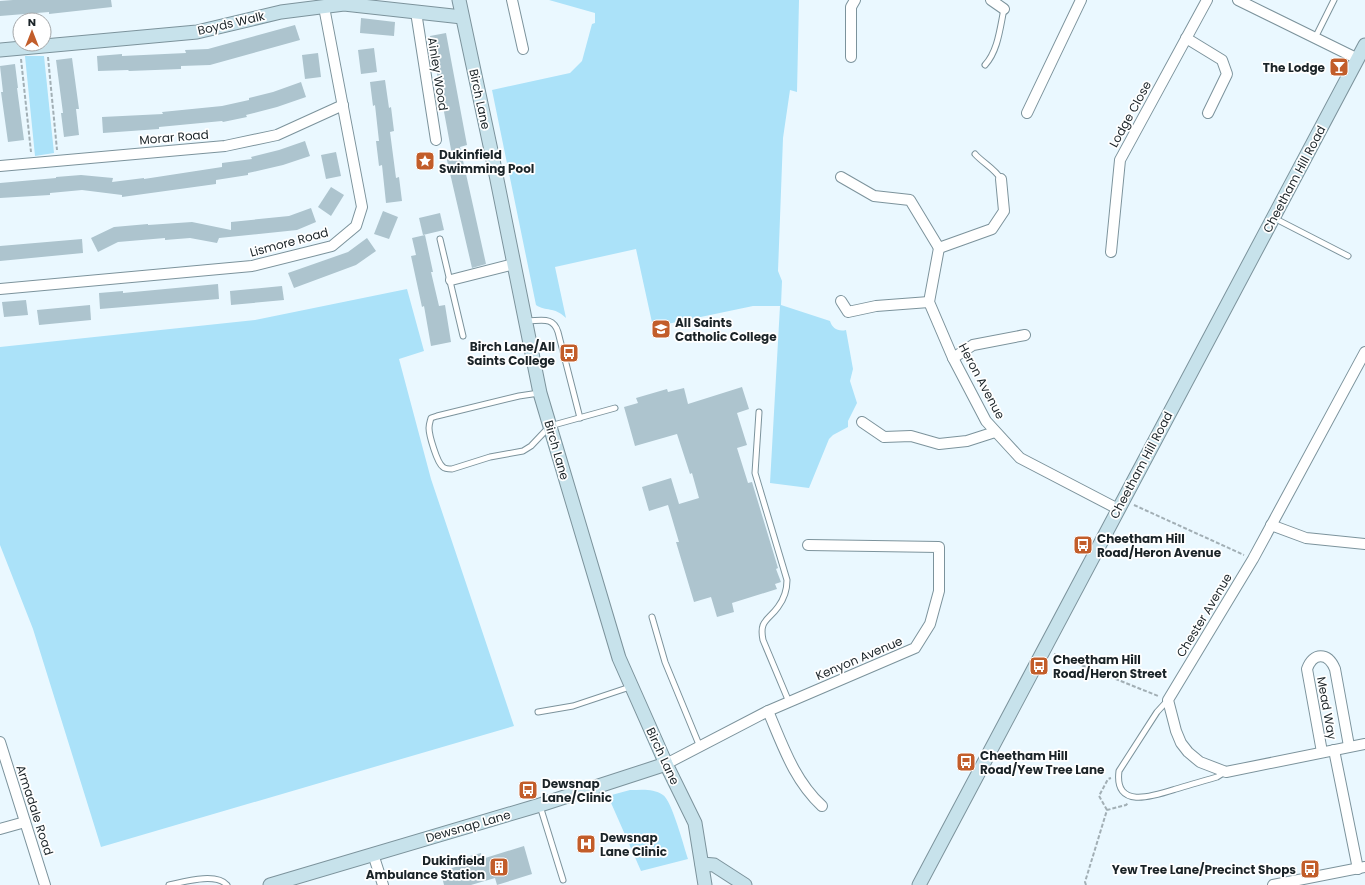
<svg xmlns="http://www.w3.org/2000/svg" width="1365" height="885" viewBox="0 0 1365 885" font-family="Poppins,sans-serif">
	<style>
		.green { fill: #abe2f9 }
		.building { fill: #adc4ce }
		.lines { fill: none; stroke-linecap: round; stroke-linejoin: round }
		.lane-casing { stroke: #7c939c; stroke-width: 7 }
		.street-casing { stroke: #7c939c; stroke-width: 12 }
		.secondary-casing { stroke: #7c939c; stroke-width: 15 }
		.path { stroke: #a2afb5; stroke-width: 2; stroke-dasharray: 4 2; stroke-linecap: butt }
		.lane { stroke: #fff; stroke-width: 5 }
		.street { stroke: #fff; stroke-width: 10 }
		.secondary { stroke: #c7e2eb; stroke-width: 13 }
		.labels { text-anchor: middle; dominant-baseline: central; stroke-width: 3.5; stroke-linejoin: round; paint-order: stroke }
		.street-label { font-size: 12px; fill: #1b2428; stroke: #fff }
		.poi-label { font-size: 12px; font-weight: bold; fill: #1b2428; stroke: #fff; text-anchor: start }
	</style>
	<rect width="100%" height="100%" fill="#eaf8ff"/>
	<!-- green -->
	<g class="green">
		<path d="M549 0H799L797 92 790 90 783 138 778 271 782 281 781 305 830 321C832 328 838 332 846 330L853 369 850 381 857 403 848 421V427L833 435 829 439 809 488 770 483 780 306H753L653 327 636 249 555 267 566 318C554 306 546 312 536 305L492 90 570 73 582 61 592 24 595 23V13Z"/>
		<polygon points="25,56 44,56 54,153 35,156"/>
		<polygon points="407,289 424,351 399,359 431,479 514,726 101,847 33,629 0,545 0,347 255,320"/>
		<path d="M630 790C641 790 653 788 663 795 672 801 684 847 688 859L641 871 608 796Z"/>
	</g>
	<!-- building -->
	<g class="building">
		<polygon points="13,0 111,0 112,7 49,14 49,12 0,16 0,1"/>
		<polygon points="361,18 395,22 394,36 360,33"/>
		<polygon points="295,25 300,40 210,65 181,66 181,69 129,71 128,70 98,71 97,56 122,54 122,56 186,53 185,50 208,49"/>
		<polygon points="446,33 467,145 460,147 486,264 472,268 446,156 452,155 430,36"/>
		<polygon points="374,48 377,72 361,74 358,50"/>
		<polygon points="318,53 321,77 305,79 302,55"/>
		<polygon points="72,58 79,109 76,109 79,135 64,137 61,113 63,113 56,60"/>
		<polygon points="15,64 18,88 17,88 24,140 8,142 1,92 3,92 0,66"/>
		<polygon points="385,80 389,108 391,107 394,131 390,132 396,178 399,177 402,201 386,203 382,165 379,166 376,141 379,141 375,105 373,106 370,82"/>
		<polygon points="301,82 306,97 277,107 246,115 247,117 223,122 222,121 159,127 159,129 103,133 102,117 163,114 162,112 222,106 249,100 249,98 273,92"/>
		<polygon points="305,141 310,156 283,165 248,173 248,175 216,180 216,184 122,197 122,195 82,190 50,193 50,195 0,198 0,183 56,178 56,177 81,175 113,178 112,182 144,178 144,179 222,167 222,163 252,159 251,157 279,150"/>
		<polygon points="336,152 341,176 326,179 321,155"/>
		<polygon points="331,187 344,195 331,216 318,207"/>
		<polygon points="311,208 316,222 297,230 219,238 217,243 190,238 165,240 165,238 118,242 98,252 91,238 114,227 148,224 148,225 192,222 231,230 231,222 289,216"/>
		<polygon points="383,211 398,217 389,239 374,234"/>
		<polygon points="440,213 444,230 423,235 419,218"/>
		<polygon points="425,235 433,272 431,272 439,306 445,305 451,342 431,346 424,306 422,307 411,256 416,255 412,238"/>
		<polygon points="367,238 376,251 356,265 294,288 288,273 348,252"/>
		<polygon points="82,239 83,253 0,261 0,246"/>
		<polygon points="218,284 219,299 100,309 99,293 123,291 123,293"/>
		<polygon points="282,286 284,300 231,305 230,291"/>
		<polygon points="26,300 28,315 4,317 2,302"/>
		<polygon points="90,305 91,320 39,325 37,310"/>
		<polygon points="742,387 749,409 737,413 747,445 737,448 748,483 752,482 778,568 776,569 781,582 775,584 777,589 732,603 734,612 717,617 711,597 694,602 676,542 679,542 668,505 649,511 642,487 671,478 679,504 699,498 692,473 690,474 677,434 635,446 624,407 638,403 636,398 667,389 668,392 684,388 688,404"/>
		<polygon points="524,846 532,874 497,885 495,878 471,885 444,885 442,877 444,876 443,871 467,863 466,857 481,853 482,859"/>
	</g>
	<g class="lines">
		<defs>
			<g id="lane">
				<polyline points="1315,38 1334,0"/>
				<path d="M985 65C998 51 1000 28 1004 9"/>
				<path d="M975 154C983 163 994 168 1001 179"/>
				<polyline points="1274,218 1348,256"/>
				<polyline points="440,239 463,336"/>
				<path d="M527 321C541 321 553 316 558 332L580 418"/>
				<path d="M539 393 519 396 437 416 431 418C430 422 429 424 429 428 429 435 437 463 443 467 445 469 449 469 452 469L490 457 523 451 531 446 550 426 615 408"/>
				<path d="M759 412 755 473 787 580C787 590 784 599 778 607 768 621 759 620 763 640L789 702"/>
				<polyline points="652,617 665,662 700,747"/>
				<path d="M1168 700 1157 712 1119 771C1114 810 1154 796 1176 789 1189 785 1203 781 1217 777L1225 772"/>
				<polyline points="538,712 573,706 630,687"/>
				<polyline points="540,806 563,880"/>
				<path d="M169 885C183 882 216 872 227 885"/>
			</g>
			<g id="street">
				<polyline points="512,0 523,49"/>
				<polyline points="991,0 1004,9"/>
				<polyline points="1238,0 1358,59"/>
				<polyline points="416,12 436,140"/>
				<polyline points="1186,38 1222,60 1227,74 1208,113"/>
				<polyline points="851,57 851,7 855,0"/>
				<polyline points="1027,113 1081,0"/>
				<polyline points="0,166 225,146 277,135 343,105"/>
				<polyline points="841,177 874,196 910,200 939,248"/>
				<polyline points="939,248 929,302 953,358 986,421 1020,458 1118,509"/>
				<polyline points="939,248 992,229 1004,211 1001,179"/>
				<polyline points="1111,252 1120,160 1207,0"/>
				<polyline points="451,280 514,264"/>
				<polyline points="0,289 252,266 332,246 356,226 362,207 324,7"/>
				<polyline points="841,301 848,312 876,306 929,302"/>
				<polyline points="1365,352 1253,559 1168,700 1176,731 1181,743 1188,752 1200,762 1226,772 1365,744"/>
				<polyline points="953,358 973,345 1025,335"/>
				<polyline points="862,422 884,437 911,436 939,444 967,441 995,432"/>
				<polyline points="1271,525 1306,538 1365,544"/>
				<path d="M768 711C783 746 794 780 822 806"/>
				<polyline points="0,742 45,885"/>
				<polyline points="1334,750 1358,869"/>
				<path d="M1322 752 1307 669C1313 652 1328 652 1335 669L1349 746"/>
				<polyline points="666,764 768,711 915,648 930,624 939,591 939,547 808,545"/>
				<polyline points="0,829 25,822"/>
				<polyline points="373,854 383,885"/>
				<polyline points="1273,885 1365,867"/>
			</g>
			<g id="secondary">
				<polyline points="459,0 492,155 540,393 619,658 666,764 695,823 705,885"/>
				<polyline points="0,50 197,32 281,12 344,4 462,17"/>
				<polyline points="702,864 714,865 745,885"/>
				<polyline points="270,885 540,805 666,764"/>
				<polyline points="919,885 1365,45"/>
			</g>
		</defs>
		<!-- lane casing -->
		<use href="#lane" class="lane-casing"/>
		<!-- street casing -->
		<use href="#street" class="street-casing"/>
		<!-- secondary casing -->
		<use href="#secondary" class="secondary-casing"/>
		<!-- path -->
		<g class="path">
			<polyline points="48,57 57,150"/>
			<polyline points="21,59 31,152"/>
			<polyline points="1134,505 1244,555"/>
			<polyline points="1054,654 1158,696"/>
			<polyline points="1107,810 1099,796 1108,779 1111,778"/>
			<polyline points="1086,885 1085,882 1107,810 1126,805 1128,803"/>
		</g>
		<!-- lane -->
		<use href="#lane" class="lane"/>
		<!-- street -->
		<use href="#street" class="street"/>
		<!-- secondary -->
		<use href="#secondary" class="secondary"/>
	</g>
	<!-- icons -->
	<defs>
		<symbol id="bar-square" viewBox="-11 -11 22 22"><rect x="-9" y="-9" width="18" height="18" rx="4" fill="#c25d2a" stroke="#fff"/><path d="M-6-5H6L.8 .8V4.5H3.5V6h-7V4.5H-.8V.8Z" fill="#fff"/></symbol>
		<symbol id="sight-square" viewBox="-11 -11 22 22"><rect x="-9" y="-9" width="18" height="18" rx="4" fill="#c25d2a" stroke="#fff"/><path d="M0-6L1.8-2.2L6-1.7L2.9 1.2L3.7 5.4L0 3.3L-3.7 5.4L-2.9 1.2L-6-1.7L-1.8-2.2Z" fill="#fff"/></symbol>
		<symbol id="school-square" viewBox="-11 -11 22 22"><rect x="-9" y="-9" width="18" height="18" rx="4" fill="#c25d2a" stroke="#fff"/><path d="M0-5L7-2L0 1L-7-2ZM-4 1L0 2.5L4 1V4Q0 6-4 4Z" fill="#fff"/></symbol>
		<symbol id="bus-square" viewBox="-11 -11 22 22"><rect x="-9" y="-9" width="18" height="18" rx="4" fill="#c25d2a" stroke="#fff"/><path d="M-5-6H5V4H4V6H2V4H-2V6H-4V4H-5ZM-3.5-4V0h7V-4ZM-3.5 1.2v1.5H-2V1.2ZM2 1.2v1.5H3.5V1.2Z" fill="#fff"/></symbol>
		<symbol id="hospital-square" viewBox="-11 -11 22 22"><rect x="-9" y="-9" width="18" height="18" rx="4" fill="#c25d2a" stroke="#fff"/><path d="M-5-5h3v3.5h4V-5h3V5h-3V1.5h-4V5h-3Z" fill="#fff"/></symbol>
		<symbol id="building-square" viewBox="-11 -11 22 22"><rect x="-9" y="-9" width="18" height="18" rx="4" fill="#c25d2a" stroke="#fff"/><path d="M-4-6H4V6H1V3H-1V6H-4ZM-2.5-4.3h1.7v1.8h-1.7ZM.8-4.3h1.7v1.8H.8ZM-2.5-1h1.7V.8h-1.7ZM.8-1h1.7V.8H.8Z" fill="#fff"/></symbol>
	</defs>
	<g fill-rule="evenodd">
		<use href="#bar-square" x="1328" y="56" width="22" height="22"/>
		<use href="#sight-square" x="414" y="150" width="22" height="22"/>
		<use href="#school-square" x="650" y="318" width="22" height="22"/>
		<use href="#bus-square" x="558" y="342" width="22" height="22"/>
		<use href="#bus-square" x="1072" y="534" width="22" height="22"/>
		<use href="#bus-square" x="1028" y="655" width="22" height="22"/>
		<use href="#bus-square" x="955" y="751" width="22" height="22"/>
		<use href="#bus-square" x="517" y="779" width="22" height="22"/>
		<use href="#hospital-square" x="575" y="833" width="22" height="22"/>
		<use href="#building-square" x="488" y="856" width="22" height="22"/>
		<use href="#bus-square" x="1299" y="858" width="22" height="22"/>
	</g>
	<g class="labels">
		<!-- street labels -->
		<g class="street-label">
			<text transform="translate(231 23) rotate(-13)">Boyds Walk</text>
			<text transform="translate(438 74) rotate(81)">Ainley Wood</text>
			<text transform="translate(480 99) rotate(78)">Birch Lane</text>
			<text transform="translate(1130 114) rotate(-61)">Lodge Close</text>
			<text transform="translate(174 137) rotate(-5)">Morar Road</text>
			<text transform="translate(1294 179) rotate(-62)">Cheetham Hill Road</text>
			<text transform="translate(289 242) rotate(-15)">Lismore Road</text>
			<text transform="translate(982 381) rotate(62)">Heron Avenue</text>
			<text transform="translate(557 450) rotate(74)">Birch Lane</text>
			<text transform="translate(1141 465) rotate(-62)">Cheetham Hill Road</text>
			<text transform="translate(1204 615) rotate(-59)">Chester Avenue</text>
			<text transform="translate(859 658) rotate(-23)">Kenyon Avenue</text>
			<text transform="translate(1327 708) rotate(80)">Mead Way</text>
			<text transform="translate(663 756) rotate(65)">Birch Lane</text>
			<text transform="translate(35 810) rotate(72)">Armadale Road</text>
			<text transform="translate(468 826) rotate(-16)">Dewsnap Lane</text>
		</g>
		<!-- poi labels -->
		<g class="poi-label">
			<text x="1325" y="67" text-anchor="end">The Lodge</text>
			<text x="439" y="154">Dukinfield<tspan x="439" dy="14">Swimming Pool</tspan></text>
			<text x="675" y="322">All Saints<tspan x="675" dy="14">Catholic College</tspan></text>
			<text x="555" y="346" text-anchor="end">Birch Lane/All<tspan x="555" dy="14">Saints College</tspan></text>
			<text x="1097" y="538">Cheetham Hill<tspan x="1097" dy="14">Road/Heron Avenue</tspan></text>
			<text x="1053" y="659">Cheetham Hill<tspan x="1053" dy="14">Road/Heron Street</tspan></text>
			<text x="980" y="755">Cheetham Hill<tspan x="980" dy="14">Road/Yew Tree Lane</tspan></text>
			<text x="542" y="783">Dewsnap<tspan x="542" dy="14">Lane/Clinic</tspan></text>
			<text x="600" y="837">Dewsnap<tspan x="600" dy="14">Lane Clinic</tspan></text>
			<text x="485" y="860" text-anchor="end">Dukinfield<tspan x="485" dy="14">Ambulance Station</tspan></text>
			<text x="1296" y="869" text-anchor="end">Yew Tree Lane/Precinct Shops</text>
		</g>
	</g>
	<!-- north arrow -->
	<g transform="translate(32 32)"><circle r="19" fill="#ffffff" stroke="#a4a7a9"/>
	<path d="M0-3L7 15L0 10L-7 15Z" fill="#c25d2a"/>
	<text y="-6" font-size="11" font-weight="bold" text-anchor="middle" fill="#1b2428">N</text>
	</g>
</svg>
